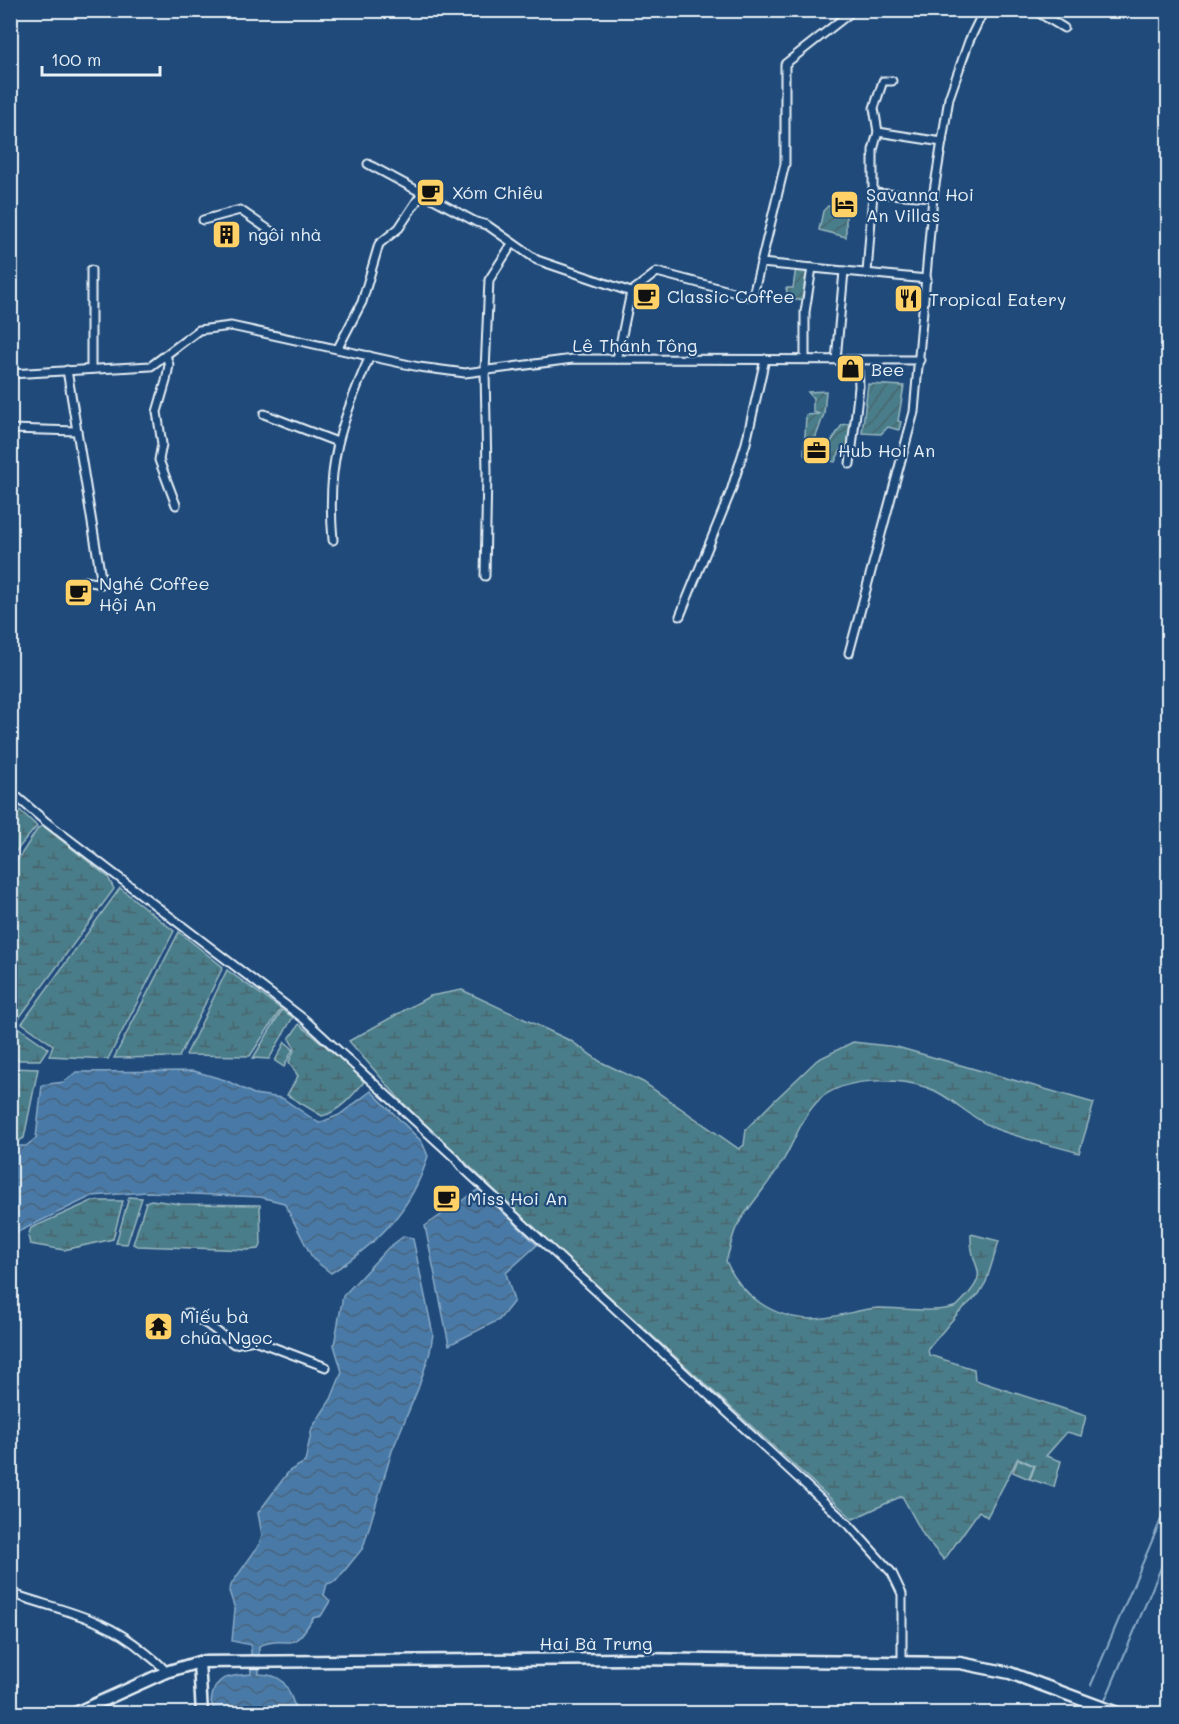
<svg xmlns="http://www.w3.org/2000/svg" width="1179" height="1724" viewBox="0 0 1179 1724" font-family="Mali,sans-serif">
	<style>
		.wetland { fill: url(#wetland-marsh); stroke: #99b7c0; stroke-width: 1.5 }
		.cemetery { fill: url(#cemetery-stones); stroke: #99b7c0; stroke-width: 1.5 }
		.garden { fill: url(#garden-furrows); stroke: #99b7c0; stroke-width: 1.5 }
		.water { fill: url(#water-waves); stroke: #89aac7; stroke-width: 1.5 }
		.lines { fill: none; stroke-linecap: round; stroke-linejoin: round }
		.stream { stroke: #89aac7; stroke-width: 2 }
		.street-casing { stroke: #e8f1f8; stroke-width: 11 }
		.secondary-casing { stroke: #e8f1f8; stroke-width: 15 }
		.street { stroke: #1f4a7a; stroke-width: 7 }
		.secondary { stroke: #1f4a7a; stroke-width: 10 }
		.labels { text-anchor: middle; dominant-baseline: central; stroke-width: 4.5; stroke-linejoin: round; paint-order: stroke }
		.poi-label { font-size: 18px; fill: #e8f1f8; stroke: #1f4a7a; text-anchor: start }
		.street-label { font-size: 18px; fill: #e8f1f8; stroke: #1f4a7a }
	</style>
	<defs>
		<pattern id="wetland-marsh" width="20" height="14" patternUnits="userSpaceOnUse" patternTransform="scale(1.5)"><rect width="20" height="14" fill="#4a7d89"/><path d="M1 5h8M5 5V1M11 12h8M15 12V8" fill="none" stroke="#48656d"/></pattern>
		<pattern id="cemetery-stones" width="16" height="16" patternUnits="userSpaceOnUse" patternTransform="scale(1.5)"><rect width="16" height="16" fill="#4a7d89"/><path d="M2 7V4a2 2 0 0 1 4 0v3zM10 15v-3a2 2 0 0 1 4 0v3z" fill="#48656d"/></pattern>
		<pattern id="garden-furrows" width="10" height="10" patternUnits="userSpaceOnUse" patternTransform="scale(1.5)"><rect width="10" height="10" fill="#4a7d89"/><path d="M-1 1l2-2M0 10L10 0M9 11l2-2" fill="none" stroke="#48656d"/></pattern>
		<pattern id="water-waves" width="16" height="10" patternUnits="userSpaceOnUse" patternTransform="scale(1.5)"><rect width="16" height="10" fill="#4a7aa7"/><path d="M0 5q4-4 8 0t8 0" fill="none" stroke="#48647d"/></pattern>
	</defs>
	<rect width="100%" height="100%" fill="#1f4a7a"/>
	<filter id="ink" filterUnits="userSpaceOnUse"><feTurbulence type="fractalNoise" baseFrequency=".0167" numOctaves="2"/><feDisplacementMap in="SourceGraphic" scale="12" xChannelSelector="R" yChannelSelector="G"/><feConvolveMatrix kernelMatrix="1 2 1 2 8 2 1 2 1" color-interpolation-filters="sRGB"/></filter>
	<g filter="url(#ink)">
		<!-- wetland -->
		<g class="wetland">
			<polygon points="11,802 37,826 11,857"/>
			<polygon points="43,826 108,877 114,889 11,1029 11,870 38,828"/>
			<polygon points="120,888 174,931 108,1059 49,1056 53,1045 22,1023"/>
			<polygon points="179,932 223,967 179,1057 114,1058"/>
			<polygon points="227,970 281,1009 250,1056 186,1055"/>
			<path d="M462 990 571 1041 601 1062 643 1082 739 1149 744 1145 746 1129 775 1100 817 1060 853 1042 897 1047 1094 1103 1079 1153C1052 1145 1023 1139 996 1129 974 1120 959 1104 939 1093 908 1077 849 1075 821 1098 803 1114 796 1138 784 1159 770 1183 751 1203 737 1226 732 1236 730 1250 726 1261 741 1296 773 1318 811 1319 835 1319 856 1309 879 1308 904 1308 934 1314 957 1306 996 1268 969 1274 971 1234L999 1241 986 1282 979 1294 958 1313 928 1349 929 1355 974 1369 975 1380 1086 1416 1081 1436 1067 1432 1046 1456 1061 1461 1054 1487 1030 1479 1035 1466 1018 1458 987 1517 979 1511 944 1560 924 1536 902 1496 853 1519 542 1235 403 1103 349 1041 430 996Z"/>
			<polygon points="282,1010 293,1017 269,1059 253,1058"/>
			<path d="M299 1024 347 1064 364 1082C354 1094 338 1113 322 1116L287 1095 298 1076 289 1062 295 1048 289 1039Z"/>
			<polygon points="18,1027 48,1048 40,1060 11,1060 11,1035"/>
			<polygon points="285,1042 293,1049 284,1067 275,1061"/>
			<polygon points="11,1068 38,1069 24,1138 17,1142 11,1142"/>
			<polygon points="129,1197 142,1198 127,1244 116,1243"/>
			<polygon points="151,1200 181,1204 260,1205 261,1245 259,1249 248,1250 137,1246 133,1244 146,1202"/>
			<polygon points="92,1201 123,1201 113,1239 64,1250 30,1244 28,1236 31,1228"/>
		</g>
		<!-- cemetery -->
		<polygon class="cemetery" points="1018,1459 1034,1466 1029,1479 1013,1472"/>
		<!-- garden -->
		<g class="garden">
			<polygon points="828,206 846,209 846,237 819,230 823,211"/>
			<polygon points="796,267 815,269 806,299 789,300 786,288 793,288"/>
			<polygon points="868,384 904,386 898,421 901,422 899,430 888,427 881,434 862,433"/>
			<polygon points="826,391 824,414 814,442 827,448 842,425 856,422 849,446 841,449 835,462 804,455 806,415 820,414 813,412 813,398 808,392"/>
		</g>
		<!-- water -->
		<g class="water">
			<path d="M194 1071 225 1080 254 1094 282 1098 319 1123 339 1115 371 1091 422 1142 428 1156C412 1210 378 1243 331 1273L313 1259 284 1203 260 1197 147 1192 92 1196 14 1234 11 1232V1146H26L36 1138 42 1085 64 1082 76 1072Z"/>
			<polygon points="479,1189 537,1245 506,1273 514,1301 499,1320 449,1345 425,1226"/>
			<path d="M404 1236 413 1239 433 1334 430 1352 418 1389 392 1451 363 1548 336 1581 327 1584 324 1595 330 1601 321 1616 313 1618C289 1658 291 1633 259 1646V1674C288 1675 286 1687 297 1711L296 1714 216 1713 211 1702C214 1675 229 1676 251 1674V1645L232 1641 235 1609 229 1591 232 1583 259 1545 262 1535 258 1513 289 1471 305 1462 312 1428 331 1399 342 1372 334 1345 343 1296 388 1248Z"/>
		</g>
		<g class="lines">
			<!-- stream -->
			<g class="stream">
				<polyline points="1091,1685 1168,1503"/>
				<polyline points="1104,1703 1168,1551"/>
			</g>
			<defs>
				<g id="street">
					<polyline points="1034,10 1064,28"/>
					<polyline points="878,132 942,142"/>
					<polyline points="368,164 476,222 487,225 537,260 631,292 657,272 748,296 753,295 761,263 927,279"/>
					<polyline points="873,193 933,197"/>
					<polyline points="203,220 240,210 275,234"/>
					<polyline points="761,263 785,164 785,64 850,13"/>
					<polyline points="91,270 91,369"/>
					<polyline points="867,273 873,193 873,150 878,132 874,108 883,81 892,81"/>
					<polyline points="338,348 362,302 379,244 399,228 422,193"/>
					<polyline points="166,355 169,365 166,381 157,412 162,444 159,460 176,505"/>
					<polyline points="617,359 631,292"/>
					<polyline points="805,359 805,312 812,268"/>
					<polyline points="836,360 844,271"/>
					<polyline points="67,370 102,584 85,581 83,593 77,594"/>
					<polyline points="10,374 151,366 199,330 231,326 419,367 465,373 573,359 920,360"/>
					<polyline points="264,414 337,442"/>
					<polyline points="10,429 77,431"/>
					<polyline points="850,464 859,387 858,360"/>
					<path d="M333 540C326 465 340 424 370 356"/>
					<polyline points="485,576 487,472 485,371 489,280 512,244"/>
					<polyline points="680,616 731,491 746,443 765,359"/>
					<polyline points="849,653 914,412 933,197 949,98 969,41 984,10"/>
					<polyline points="10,791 45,821 304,1019 455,1158 463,1168 850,1526 892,1573 902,1594 902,1662"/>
					<polyline points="187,1313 208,1325 234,1344 254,1340 326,1367"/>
					<path d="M10 1593C62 1611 103 1616 146 1653 153 1659 161 1664 166 1672"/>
				</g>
				<g id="secondary">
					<polyline points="199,1662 202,1714"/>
					<polyline points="73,1714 166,1672 199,1662 630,1659 960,1663 1010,1673 1120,1714"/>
				</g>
			</defs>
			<!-- street casing -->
			<use href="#street" class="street-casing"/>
			<!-- secondary casing -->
			<use href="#secondary" class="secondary-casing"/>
			<!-- street -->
			<use href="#street" class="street"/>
			<!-- secondary -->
			<use href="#secondary" class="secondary"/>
		</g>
	</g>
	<!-- icons -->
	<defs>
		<symbol id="cafe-square" viewBox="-11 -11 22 22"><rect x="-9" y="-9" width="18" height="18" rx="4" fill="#ffd166" stroke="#1f4a7a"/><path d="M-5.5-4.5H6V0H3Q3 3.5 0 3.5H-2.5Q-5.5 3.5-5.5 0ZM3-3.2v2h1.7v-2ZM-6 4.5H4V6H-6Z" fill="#111"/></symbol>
		<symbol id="hotel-square" viewBox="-11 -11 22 22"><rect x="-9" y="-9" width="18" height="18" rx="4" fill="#ffd166" stroke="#1f4a7a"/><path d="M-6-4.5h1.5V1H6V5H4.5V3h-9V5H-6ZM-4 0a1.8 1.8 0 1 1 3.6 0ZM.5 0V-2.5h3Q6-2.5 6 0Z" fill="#111"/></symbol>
		<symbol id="building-square" viewBox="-11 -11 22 22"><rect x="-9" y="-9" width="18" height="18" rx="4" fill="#ffd166" stroke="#1f4a7a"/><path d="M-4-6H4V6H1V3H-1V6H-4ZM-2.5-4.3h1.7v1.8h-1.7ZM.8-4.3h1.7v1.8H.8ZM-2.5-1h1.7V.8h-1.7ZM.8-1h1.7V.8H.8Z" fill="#111"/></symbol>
		<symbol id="restaurant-square" viewBox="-11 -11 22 22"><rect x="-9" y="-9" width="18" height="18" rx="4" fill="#ffd166" stroke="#1f4a7a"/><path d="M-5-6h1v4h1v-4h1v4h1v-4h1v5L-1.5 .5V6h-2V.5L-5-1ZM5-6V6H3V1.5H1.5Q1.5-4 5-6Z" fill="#111"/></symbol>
		<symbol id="shop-square" viewBox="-11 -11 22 22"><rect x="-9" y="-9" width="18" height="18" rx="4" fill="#ffd166" stroke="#1f4a7a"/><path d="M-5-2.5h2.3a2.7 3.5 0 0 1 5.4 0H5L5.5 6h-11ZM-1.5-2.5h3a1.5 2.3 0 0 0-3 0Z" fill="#111"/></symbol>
		<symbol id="office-square" viewBox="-11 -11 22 22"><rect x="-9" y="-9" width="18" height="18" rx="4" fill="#ffd166" stroke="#1f4a7a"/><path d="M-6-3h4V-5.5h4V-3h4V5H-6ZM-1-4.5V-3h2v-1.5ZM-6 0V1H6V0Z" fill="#111"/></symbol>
		<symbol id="temple-square" viewBox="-11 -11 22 22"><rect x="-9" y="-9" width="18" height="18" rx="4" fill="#ffd166" stroke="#1f4a7a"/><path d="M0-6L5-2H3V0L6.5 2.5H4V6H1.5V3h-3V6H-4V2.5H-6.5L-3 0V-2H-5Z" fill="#111"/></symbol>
	</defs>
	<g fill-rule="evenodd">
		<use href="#cafe-square" x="414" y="176" width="33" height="33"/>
		<use href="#hotel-square" x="828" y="188" width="33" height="33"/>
		<use href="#building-square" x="210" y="218" width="33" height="33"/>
		<use href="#cafe-square" x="630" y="280" width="33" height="33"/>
		<use href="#restaurant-square" x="892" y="282" width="33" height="33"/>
		<use href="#shop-square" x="834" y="352" width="33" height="33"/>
		<use href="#office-square" x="800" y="434" width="33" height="33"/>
		<use href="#cafe-square" x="62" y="576" width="33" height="33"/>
		<use href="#cafe-square" x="430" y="1182" width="33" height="33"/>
		<use href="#temple-square" x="142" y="1310" width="33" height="33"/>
	</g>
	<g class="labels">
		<!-- poi labels -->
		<g class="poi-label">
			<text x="452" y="192">Xóm Chiêu</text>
			<text x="866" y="194">Savanna Hoi<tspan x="866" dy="21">An Villas</tspan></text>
			<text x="248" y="234">ngôi nhà</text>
			<text x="667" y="296">Classic Coffee</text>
			<text x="929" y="299">Tropical Eatery</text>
			<text x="871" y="369">Bee</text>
			<text x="838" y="450">Hub Hoi An</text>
			<text x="99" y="583">Nghé Coffee<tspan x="99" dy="21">Hội An</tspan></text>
			<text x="467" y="1198">Miss Hoi An</text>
			<text x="180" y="1316">Miếu bà<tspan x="180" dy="21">chúa Ngọc</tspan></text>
		</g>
		<!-- street labels -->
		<g class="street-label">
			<text x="635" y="345">Lê Thánh Tông</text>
			<text x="596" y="1643">Hai Bà Trưng</text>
		</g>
	</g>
	<!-- margin -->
	<rect width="1179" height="1724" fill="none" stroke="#1f4a7a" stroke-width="36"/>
	<rect x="18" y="18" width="1143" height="1688" fill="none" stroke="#e8f1f8" stroke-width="2" filter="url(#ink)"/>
	<!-- scale -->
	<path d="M42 66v9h118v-9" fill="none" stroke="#e8f1f8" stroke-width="3"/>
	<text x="51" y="66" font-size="18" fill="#e8f1f8" stroke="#1f4a7a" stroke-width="4.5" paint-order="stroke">100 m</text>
</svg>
